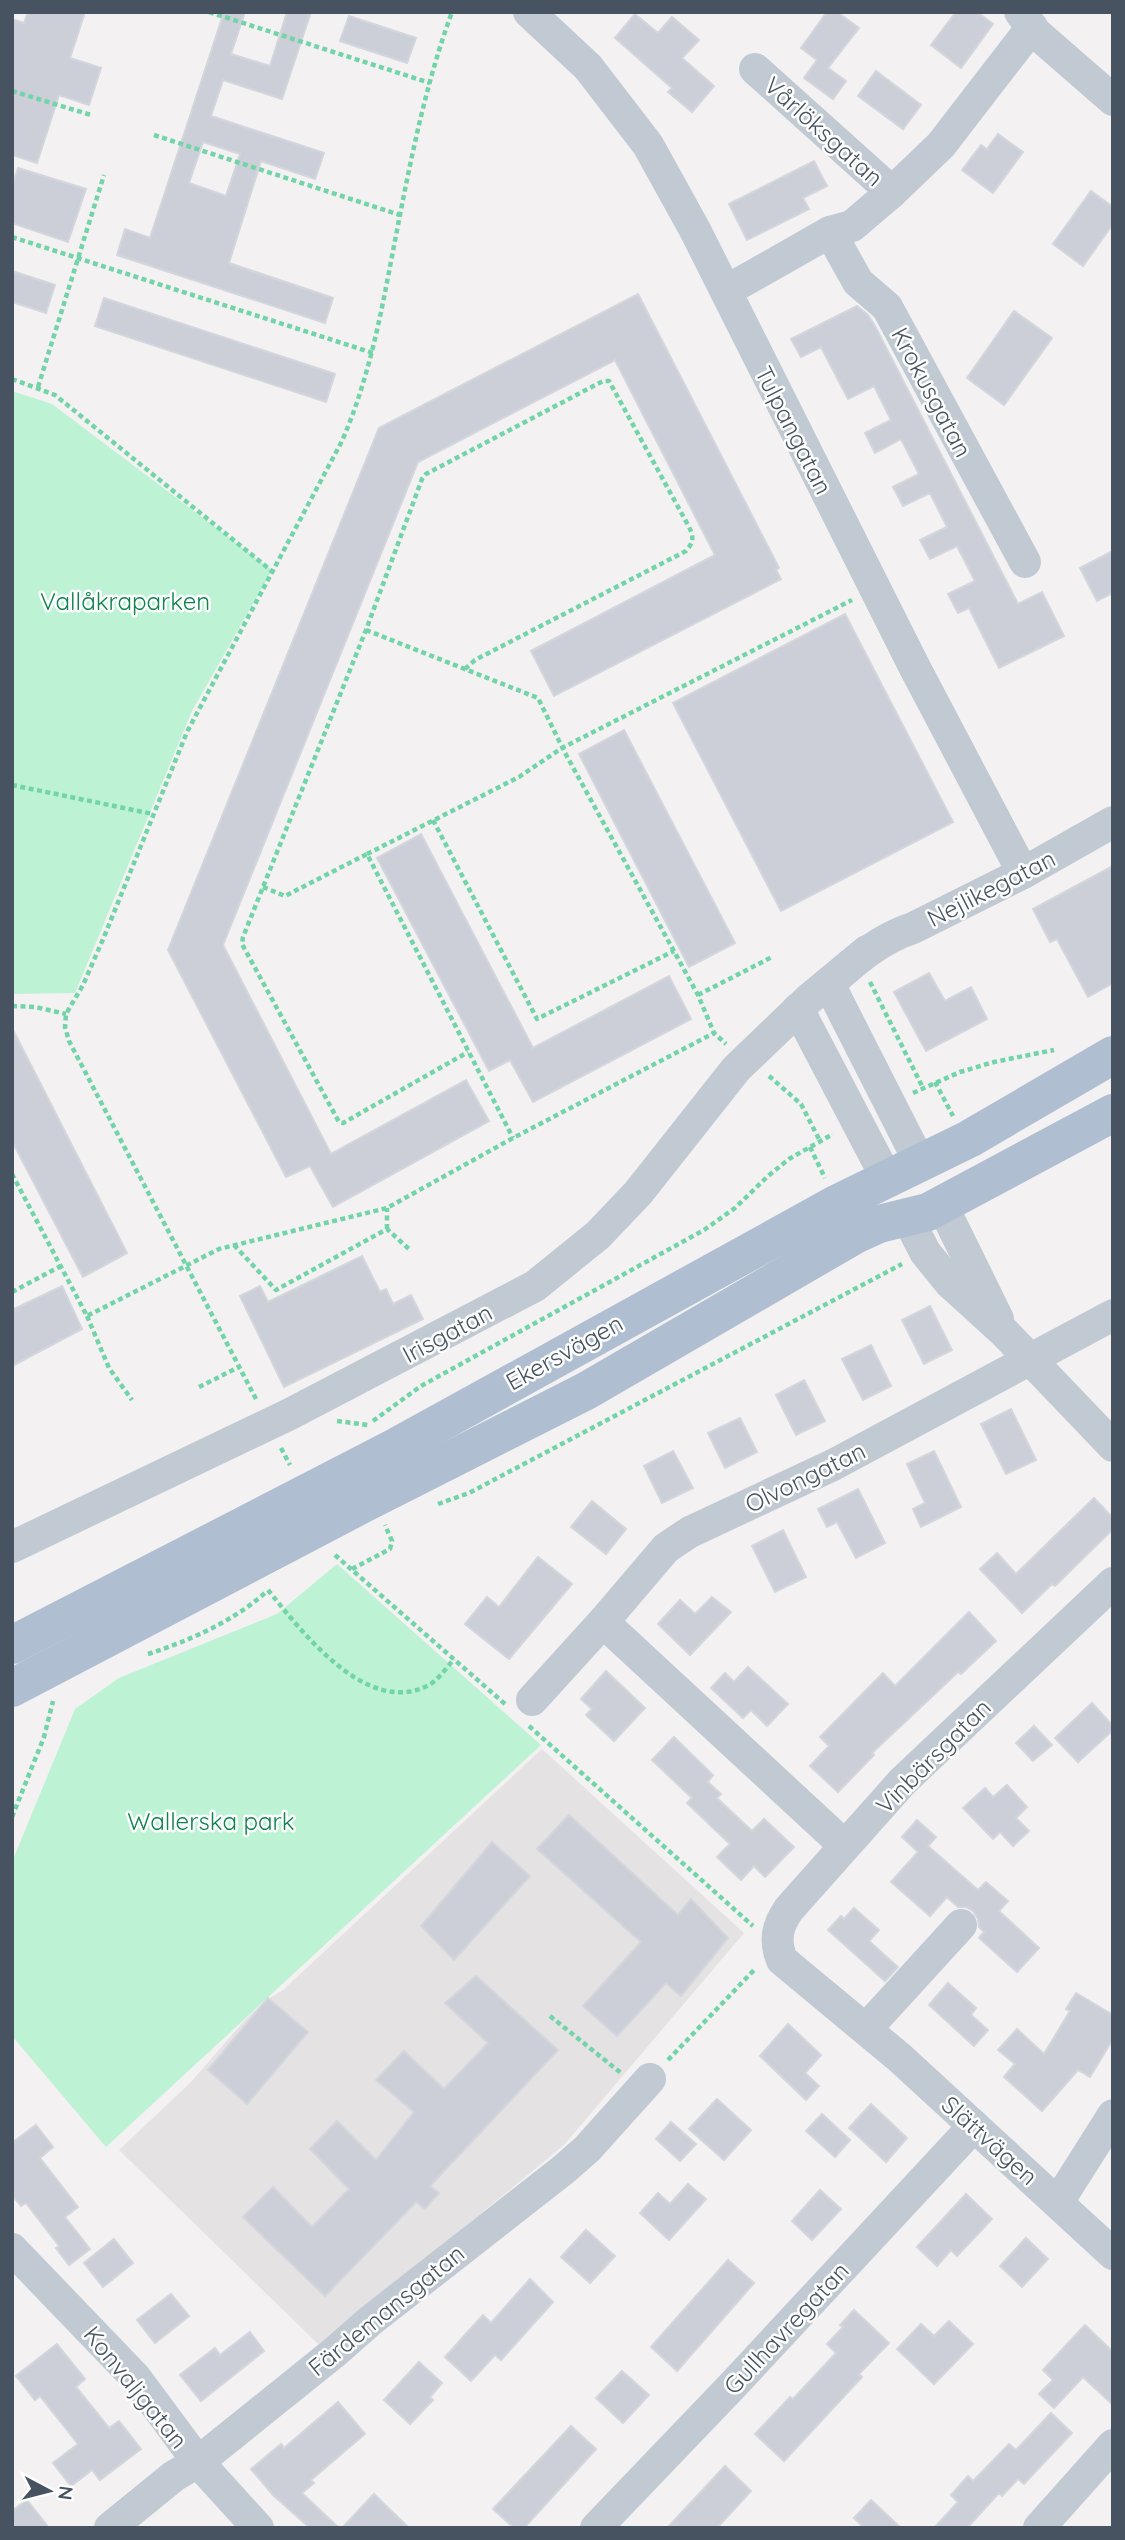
<svg xmlns="http://www.w3.org/2000/svg" width="1125" height="2540" viewBox="0 0 1125 2540" font-family="Quicksand,sans-serif">
	<style>
		.education { fill: #e4e2e3 }
		.green { fill: #bdf3d4 }
		.building { fill: #cccfd7; stroke: #d4d6dd; stroke-width: 2; fill-rule: evenodd }
		.lines { fill: none; stroke-linecap: round; stroke-linejoin: round }
		.path { stroke: #72d4a8; stroke-width: 4.5; stroke-dasharray: 5 3.5; stroke-linecap: butt }
		.minor { stroke: #c1cad3; stroke-width: 32 }
		.major { stroke: #afbfd1; stroke-width: 38 }
		.labels { text-anchor: middle; dominant-baseline: central; stroke-width: 5; stroke-linejoin: round; paint-order: stroke }
		.street-label { font-size: 24px; fill: #475360; stroke: #fff }
		.park-label { font-size: 24px; fill: #11824f; stroke: #fff }
	</style>
	<rect width="100%" height="100%" fill="#f3f1f1"/>
	<!-- education -->
	<polygon class="education" points="542,1749 744,1933 564,2145 320,2346 119,2150 191,2082 244,2021 265,2001 283,1990"/>
	<!-- green -->
	<g class="green">
		<polygon points="12,391 52,404 272,570 192,711 75,993 12,994"/>
		<polygon points="337,1564 541,1745 106,2147 12,2036 12,1862 75,1709 119,1678 277,1614"/>
	</g>
	<!-- building -->
	<g class="building">
		<polygon points="28,12 85,12 70,58 101,68 89,105 59,95 37,163 12,155 12,19 24,23"/>
		<path d="M224 12H245L231 54 270 66 287 12H311L282 99 223 80 211 116 324 153 315 179 261 161 229 263 333 298 325 323 117 255 125 229 150 238ZM203 142 240 154 226 196 189 183Z"/>
		<polygon points="827,12 837,12 859,28 828,68 846,81 833,99 804,78 817,60 801,48"/>
		<polygon points="956,12 977,12 993,24 961,68 931,45"/>
		<polygon points="635,14 658,33 672,17 699,40 682,58 714,86 692,112 668,92 672,88 615,38"/>
		<polygon points="349,16 416,38 407,63 340,41"/>
		<polygon points="876,71 921,105 903,129 858,96"/>
		<polygon points="998,134 1023,152 993,193 962,170 981,145 987,149"/>
		<polygon points="814,161 827,186 803,198 809,209 747,240 729,204"/>
		<polygon points="18,168 86,189 68,242 12,223 12,186"/>
		<polygon points="1091,191 1113,207 1113,224 1083,266 1053,244"/>
		<polygon points="12,271 55,285 46,313 12,302"/>
		<polygon points="638,294 779,568 776,570 781,579 554,696 531,651 715,555 615,360 418,462 223,945 331,1154 466,1080 489,1121 333,1207 310,1166 286,1177 168,950 379,428"/>
		<polygon points="104,298 335,374 326,402 95,326"/>
		<polygon points="857,306 868,315 875,326 1018,604 1042,592 1064,636 999,668 969,608 958,613 948,594 975,581 957,546 930,559 920,540 947,527 930,493 903,506 893,487 919,474 901,439 875,453 865,433 891,420 874,386 848,399 821,347 801,357 791,339"/>
		<polygon points="1014,311 1052,338 1004,405 967,378"/>
		<polygon points="1113,551 1113,593 1097,601 1080,568"/>
		<polygon points="845,614 953,822 781,911 673,703"/>
		<polygon points="624,730 735,943 689,967 579,754"/>
		<polygon points="421,834 533,1048 669,976 691,1019 533,1102 510,1060 489,1071 377,858"/>
		<polygon points="1113,866 1113,983 1088,997 1057,939 1050,942 1033,909"/>
		<polygon points="929,973 945,1001 971,987 987,1019 926,1051 894,992"/>
		<polygon points="12,1028 127,1253 83,1277 12,1141"/>
		<polygon points="362,1256 380,1292 386,1289 393,1304 411,1295 423,1319 284,1387 240,1296 260,1286 268,1302"/>
		<polygon points="62,1286 82,1329 12,1366 12,1310"/>
		<polygon points="930,1306 952,1350 924,1364 902,1320"/>
		<polygon points="871,1345 891,1386 863,1400 842,1359"/>
		<polygon points="804,1380 825,1421 796,1435 776,1395"/>
		<polygon points="1011,1409 1036,1460 1006,1474 981,1424"/>
		<polygon points="740,1418 757,1452 725,1468 708,1433"/>
		<polygon points="673,1451 693,1488 662,1503 644,1466"/>
		<polygon points="934,1451 961,1507 921,1527 913,1509 925,1503 907,1464"/>
		<polygon points="858,1489 885,1543 856,1558 837,1522 827,1527 818,1509"/>
		<polygon points="1094,1498 1113,1518 1113,1529 1055,1586 1052,1584 1022,1613 980,1569 997,1553 1016,1574"/>
		<polygon points="592,1501 626,1529 606,1554 571,1527"/>
		<polygon points="783,1530 806,1577 775,1592 752,1546"/>
		<polygon points="538,1557 572,1584 509,1659 465,1624 487,1597 499,1607"/>
		<polygon points="712,1597 731,1612 690,1655 658,1624 680,1600 695,1614"/>
		<polygon points="969,1612 996,1641 961,1674 958,1672 872,1753 874,1755 838,1792 810,1766 829,1746 820,1737 883,1673 895,1686"/>
		<polygon points="748,1667 788,1704 767,1726 751,1710 743,1718 711,1688 725,1673 734,1682"/>
		<polygon points="606,1671 645,1708 614,1741 586,1715 592,1709 581,1699"/>
		<polygon points="1092,1703 1113,1726 1113,1730 1078,1762 1055,1738"/>
		<polygon points="1034,1726 1052,1745 1033,1761 1016,1743"/>
		<polygon points="674,1737 713,1775 708,1782 721,1794 717,1798 752,1831 764,1819 794,1847 765,1877 754,1866 741,1880 717,1857 730,1844 687,1803 692,1798 652,1760"/>
		<polygon points="1007,1785 1027,1807 1016,1818 1029,1831 1013,1846 1000,1832 993,1839 963,1808 985,1788 993,1797"/>
		<polygon points="569,1815 678,1915 691,1899 728,1938 681,1996 666,1983 617,2036 583,2006 641,1942 537,1849"/>
		<polygon points="917,1820 936,1837 928,1846 978,1890 986,1882 1008,1901 999,1911 1039,1948 1017,1972 979,1938 984,1932 979,1927 978,1919 973,1911 966,1907 958,1907 947,1897 930,1916 891,1882 918,1852 902,1837"/>
		<polygon points="492,1842 530,1876 454,1960 421,1926"/>
		<polygon points="854,1908 879,1930 869,1941 898,1967 885,1981 828,1930 841,1916 844,1919"/>
		<polygon points="476,1976 558,2050 430,2186 439,2193 425,2209 416,2202 325,2296 243,2217 273,2187 312,2227 349,2189 310,2149 337,2121 376,2160 414,2112 376,2080 404,2051 444,2089 488,2043 445,2003"/>
		<polygon points="948,1983 976,2008 971,2015 988,2030 974,2046 929,2005"/>
		<polygon points="1076,1993 1113,2015 1113,2039 1090,2077 1078,2070 1042,2111 1004,2077 1015,2064 998,2050 1017,2029 1044,2054 1070,2011 1066,2009"/>
		<polygon points="268,1998 308,2032 247,2104 208,2070"/>
		<polygon points="788,2024 821,2055 805,2073 819,2086 806,2100 760,2056"/>
		<polygon points="717,2099 751,2130 724,2160 689,2129"/>
		<polygon points="871,2104 907,2138 886,2162 849,2128"/>
		<polygon points="822,2114 850,2140 835,2157 806,2131"/>
		<polygon points="671,2122 696,2144 680,2161 656,2139"/>
		<polygon points="36,2125 53,2147 40,2158 78,2207 65,2217 90,2249 69,2265 56,2248 59,2246 26,2203 21,2206 12,2195 12,2143"/>
		<polygon points="688,2184 706,2199 669,2240 640,2213 658,2193 670,2204"/>
		<polygon points="820,2190 841,2209 812,2240 792,2221"/>
		<polygon points="966,2194 992,2219 957,2256 951,2250 937,2266 917,2247"/>
		<polygon points="586,2230 615,2256 590,2283 561,2257"/>
		<polygon points="1026,2238 1048,2259 1022,2287 1000,2266"/>
		<polygon points="114,2239 133,2263 103,2287 84,2263"/>
		<polygon points="728,2260 754,2283 677,2371 651,2347"/>
		<polygon points="530,2279 553,2302 501,2360 495,2355 471,2381 445,2357 483,2315 491,2323"/>
		<polygon points="171,2294 189,2316 155,2343 137,2320"/>
		<polygon points="854,2310 889,2343 859,2374 862,2377 784,2461 755,2434 790,2397 793,2399 836,2353 827,2344 843,2327 840,2325"/>
		<polygon points="949,2321 973,2344 934,2384 897,2349 921,2324 934,2336"/>
		<polygon points="1085,2325 1113,2352 1113,2405 1083,2377 1054,2408 1039,2394 1053,2380 1043,2370"/>
		<polygon points="250,2332 264,2351 201,2401 180,2375 215,2348 220,2355"/>
		<polygon points="57,2344 85,2379 76,2387 109,2428 119,2421 141,2449 100,2480 92,2470 71,2486 53,2463 78,2444 40,2396 35,2400 16,2376"/>
		<polygon points="419,2362 442,2383 430,2397 433,2400 410,2424 384,2400"/>
		<polygon points="622,2371 649,2395 623,2423 596,2398"/>
		<polygon points="338,2402 365,2434 311,2480 314,2483 302,2493 339,2528 310,2528 273,2495 251,2469 281,2444 284,2448"/>
		<polygon points="1051,2413 1072,2433 1024,2484 1018,2479 1002,2496 999,2493 967,2528 934,2528 958,2502 951,2495 968,2476 973,2481 1009,2444 1016,2450"/>
		<polygon points="571,2426 596,2449 524,2528 514,2528 493,2509"/>
		<polygon points="725,2466 751,2491 717,2528 667,2528"/>
		<polygon points="374,2494 409,2528 342,2528"/>
		<polygon points="27,2500 49,2528 12,2528 12,2511"/>
		<polygon points="871,2500 901,2528 864,2528 854,2518"/>
	</g>
	<g class="lines">
		<!-- path -->
		<g class="path">
			<polyline points="209,12 430,83"/>
			<polyline points="12,91 91,115"/>
			<polyline points="154,135 400,215"/>
			<polyline points="12,237 373,353"/>
			<polyline points="12,379 55,395 273,572"/>
			<polyline points="38,387 104,175"/>
			<polyline points="366,630 538,698 564,751 698,995 714,1033 726,1044"/>
			<path d="M465 669 475 660 686 551C694 542 694 536 688 525L609 381H603L426 474 422 479 366 630 243 937 242 944 339 1122 343 1123 468 1052"/>
			<polyline points="12,785 153,814"/>
			<polyline points="433,820 537,1019 674,951"/>
			<polyline points="367,854 519,777 562,748 852,600"/>
			<polyline points="263,887 285,896 367,854 513,1138"/>
			<polyline points="870,982 923,1088"/>
			<polyline points="698,995 772,957"/>
			<polyline points="12,1006 35,1007 66,1014"/>
			<polyline points="769,1076 801,1104 820,1141"/>
			<polyline points="935,1082 953,1116"/>
			<polyline points="913,1093 960,1072 994,1062 1054,1050"/>
			<polyline points="810,1147 825,1178"/>
			<polyline points="12,1174 87,1316 219,1249 387,1208 513,1138 714,1033"/>
			<polyline points="387,1229 387,1208"/>
			<polyline points="234,1245 276,1290 387,1229 410,1250"/>
			<polyline points="12,1292 61,1266"/>
			<polyline points="87,1316 109,1368 132,1400"/>
			<polyline points="199,1387 239,1367"/>
			<path d="M256 1399 69 1041 65 1027 66 1014 83 985 104 937 187 732 342 441C368 381 380 320 392 256 408 174 423 91 452 12"/>
			<polyline points="337,1421 368,1425"/>
			<polyline points="373,1421 421,1386 704,1230 735,1208 768,1176 789,1159 833,1134"/>
			<polyline points="281,1448 290,1465"/>
			<polyline points="438,1504 469,1493 902,1264"/>
			<polyline points="335,1555 505,1704"/>
			<polyline points="352,1569 390,1549 392,1541 385,1525"/>
			<path d="M268 1590C302 1632 366 1716 427 1686 438 1681 446 1668 454 1659"/>
			<path d="M148 1654C189 1641 234 1621 266 1592"/>
			<polyline points="529,1726 753,1926"/>
			<polyline points="12,1817 44,1737 53,1701"/>
			<polyline points="550,2016 621,2073"/>
			<polyline points="668,2060 756,1968"/>
		</g>
		<!-- minor -->
		<g class="minor">
			<polyline points="529,12 588,67 648,145 695,230 915,668 1023,873"/>
			<polyline points="1020,12 1036,33 1113,100"/>
			<polyline points="755,69 892,192"/>
			<polyline points="830,232 858,282 887,307 1025,562"/>
			<polyline points="726,291 830,232 852,226 892,192 941,145 1032,27"/>
			<polyline points="798,1009 887,1179"/>
			<path d="M920 1163 829 984C855 961 879 939 913 928L1023 873 1113 822"/>
			<polyline points="942,1205 998,1319"/>
			<polyline points="907,1217 925,1252 950,1283 1005,1333 1113,1446"/>
			<polyline points="12,1547 290,1414 535,1286 598,1235 638,1193 736,1069 809,999 867,951"/>
			<path d="M1113 1583 902 1782 789 1909C777 1926 774 1941 782 1960L900 2058 1113 2254"/>
			<polyline points="603,1622 845,1846"/>
			<polyline points="532,1700 603,1622 666,1548 690,1532 833,1465 1113,1315"/>
			<polyline points="866,2029 961,1925"/>
			<polyline points="1058,2202 1113,2115"/>
			<polyline points="12,2249 135,2377 198,2462 258,2528"/>
			<polyline points="110,2528 174,2476 198,2462 336,2351 370,2321 563,2170 587,2149 650,2079"/>
			<polyline points="596,2528 733,2385 974,2126"/>
			<polyline points="1039,2528 1113,2445"/>
		</g>
		<!-- major -->
		<g class="major">
			<polyline points="12,1645 394,1448 838,1203 969,1139 1113,1055"/>
			<polyline points="12,1688 361,1505 586,1391 855,1235 879,1224 928,1212 1113,1113"/>
		</g>
	</g>
	<g class="labels">
		<!-- street labels -->
		<g class="street-label">
			<text transform="translate(824 131) rotate(42)">Vårlöksgatan</text>
			<text transform="translate(932 392) rotate(62)">Krokusgatan</text>
			<text transform="translate(794 430) rotate(63)">Tulpangatan</text>
			<text transform="translate(991 888) rotate(-27)">Nejlikegatan</text>
			<text transform="translate(447 1333) rotate(-28)">Irisgatan</text>
			<text transform="translate(564 1352) rotate(-29)">Ekersvägen</text>
			<text transform="translate(805 1477) rotate(-26)">Olvongatan</text>
			<text transform="translate(933 1756) rotate(-45)">Vinbärsgatan</text>
			<text transform="translate(990 2140) rotate(42)">Slättvägen</text>
			<text transform="translate(386 2310) rotate(-39)">Färdemansgatan</text>
			<text transform="translate(786 2328) rotate(-47)">Gullhavregatan</text>
			<text transform="translate(136 2387) rotate(51)">Konvaljgatan</text>
		</g>
		<!-- park labels -->
		<g class="park-label">
			<text x="125" y="601">Vallåkraparken</text>
			<text x="211" y="1821">Wallerska park</text>
		</g>
	</g>
	<!-- border -->
	<rect width="1125" height="2540" fill="none" stroke="#475360" stroke-width="28"/>
	<!-- north arrow -->
	<g transform="translate(49 2491) rotate(97)" stroke="#ffffff" stroke-width="5" paint-order="stroke">
	<path d="M0-5L12 26L0 18L-12 26Z" fill="#475360"/>
	<text y="-10" font-size="19" font-weight="bold" text-anchor="middle" fill="#475360">N</text>
	</g>
</svg>
